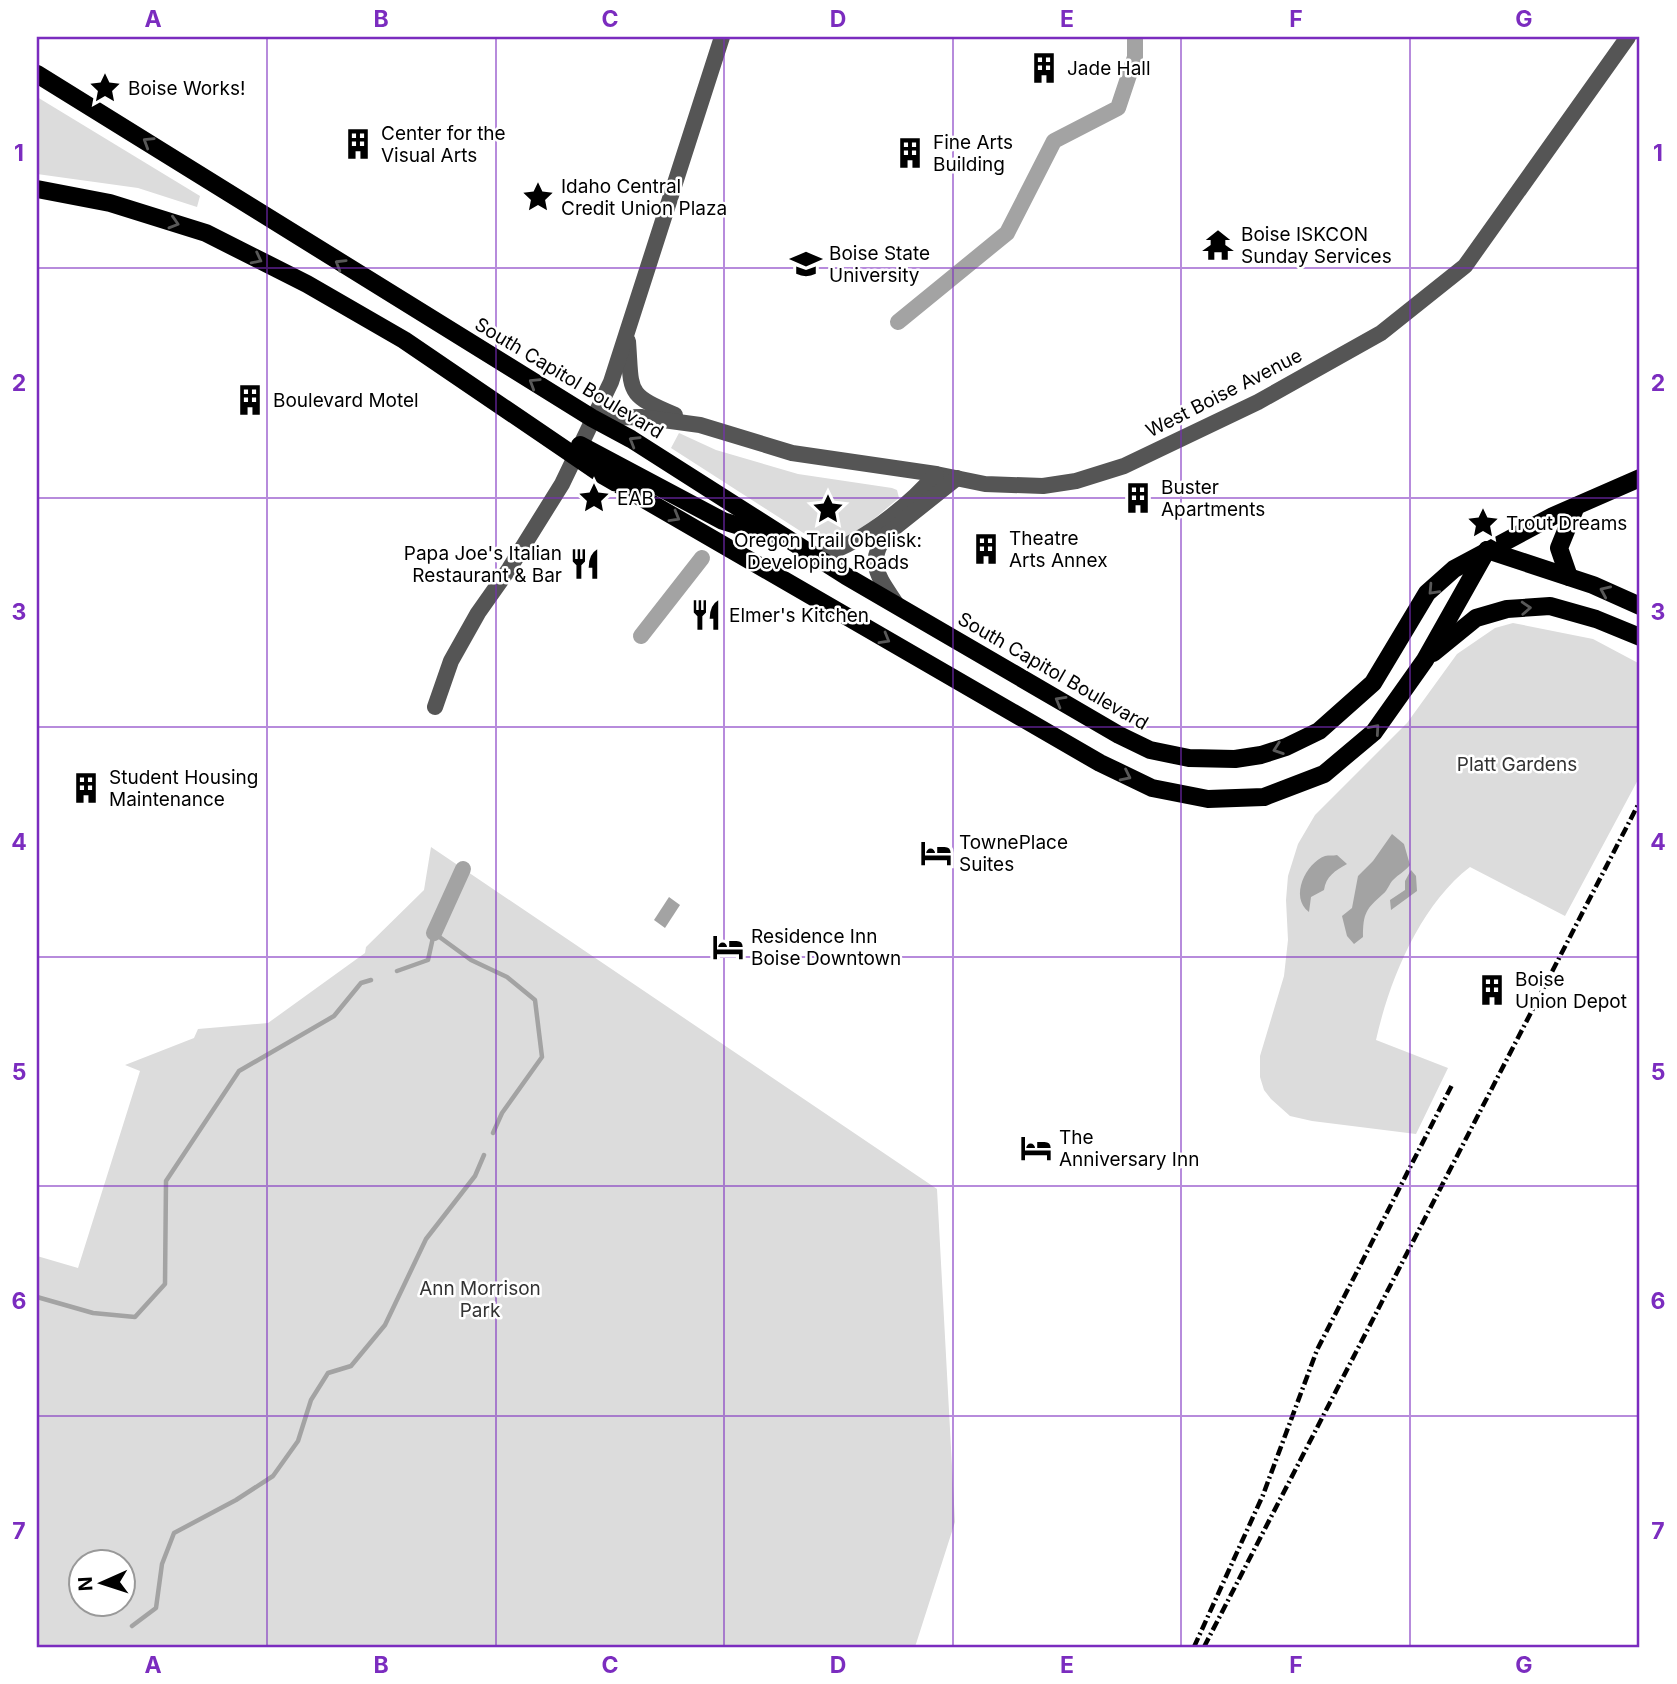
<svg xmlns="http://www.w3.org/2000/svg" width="1677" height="1684" viewBox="0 0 1677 1684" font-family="Inter,sans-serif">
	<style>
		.green { fill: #dcdcdc; fill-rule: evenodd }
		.water { fill: #a3a3a3 }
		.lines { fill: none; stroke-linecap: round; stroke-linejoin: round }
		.stream { stroke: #a3a3a3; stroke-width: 4.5 }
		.canal { stroke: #a3a3a3; stroke-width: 16 }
		.minor { stroke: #555; stroke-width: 16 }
		.major { stroke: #000; stroke-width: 18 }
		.rail { stroke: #000; stroke-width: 4.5; stroke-dasharray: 10 3.5 2 3.5; stroke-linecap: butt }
		.oneway { stroke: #595959 }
		.grid { fill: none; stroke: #7b2cbf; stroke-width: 2; stroke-opacity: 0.55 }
		.labels { text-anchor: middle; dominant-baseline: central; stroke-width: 5; stroke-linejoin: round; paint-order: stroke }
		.poi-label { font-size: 19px; fill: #000; stroke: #fff; text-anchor: start }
		.street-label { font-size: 19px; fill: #000; stroke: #fff }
		.park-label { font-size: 19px; fill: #333; stroke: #fff }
		.neatline { fill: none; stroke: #7b2cbf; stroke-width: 2.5 }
		.grid-label { font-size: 23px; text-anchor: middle; font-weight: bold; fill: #7b2cbf }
	</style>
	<rect width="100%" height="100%" fill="#fff"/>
	<!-- green -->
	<g class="green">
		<polygon points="37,97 200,196 197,207 138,188 37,174"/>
		<polygon points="679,433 716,450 798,474 892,488 897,490 899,498 845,543 828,546 819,543 671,448"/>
		<path d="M1513 623 1593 639 1640 664V776L1565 916 1470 867C1420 905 1389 981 1376 1040L1448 1068 1416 1134 1312 1121 1290 1116 1271 1099 1264 1090 1260 1077V1056L1284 976 1288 940 1286 900 1288 876 1298 844 1315 815 1407 723 1457 654 1495 628Z"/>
		<path d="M431 847 937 1189 955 1522 915 1647H37V1256L78 1268 140 1071 125 1065 194 1038 198 1029 268 1023 365 953 366 947 424 890ZM80 1562H122V1604H80Z"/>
	</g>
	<!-- water -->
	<g class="water">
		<path d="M1392 834 1404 844 1410 865C1404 872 1399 874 1393 880 1389 884 1388 890 1383 894 1366 909 1363 913 1363 937L1354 944 1347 936 1342 916 1352 908 1358 876 1373 861Z"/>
		<path d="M1337 855 1347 864C1335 871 1326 876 1324 890L1311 897 1309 912C1289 897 1306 863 1325 856 1329 855 1333 856 1337 855Z"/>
		<polygon points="1411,870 1416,876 1417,891 1391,910 1390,900 1405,890 1405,881"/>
		<polygon points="669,897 680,905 665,928 654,920"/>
	</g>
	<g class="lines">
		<!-- stream -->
		<g class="stream">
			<polyline points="397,971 428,960 434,933 471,960 507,977 535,1000 542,1057 502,1113 493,1133"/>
			<polyline points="37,1297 93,1313 135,1317 165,1284 166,1181 239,1071 334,1016 361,983 371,980"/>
			<polyline points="132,1626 156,1608 162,1564 174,1533 236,1500 273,1476 298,1441 311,1400 328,1373 351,1366 385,1325 426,1239 475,1176 484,1155"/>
		</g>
		<!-- canal -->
		<g class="canal">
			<polyline points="898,322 1007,233 1054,141 1118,108 1135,57 1135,37"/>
			<polyline points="641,636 702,558"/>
			<polyline points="434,933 463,869"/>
		</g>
		<!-- minor -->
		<g class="minor">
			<path d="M628 341C632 393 625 394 675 415"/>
			<polyline points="592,418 641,417 700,425 792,453 936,474 985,484 1043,486 1076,481 1124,466 1258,402 1381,333 1465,266 1628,37"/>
			<path d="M816 557C858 546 909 506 936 474"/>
			<path d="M897 605C879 577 864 563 888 533L957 478"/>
			<polyline points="435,707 451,661 478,613 509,569 562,484 611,382 722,37"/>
		</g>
		<!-- major -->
		<g class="major">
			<polyline points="37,74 592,418 631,439 846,576 1119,735 1150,750 1189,758 1235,759 1261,755 1286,747 1319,731 1373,683 1427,593 1454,569 1553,516 1640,478"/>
			<polyline points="37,189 110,203 206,233 307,284 404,340 604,476 1100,763 1152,788 1208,799 1264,797 1324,774 1374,732 1425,660 1487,550"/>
			<polyline points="580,445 723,521 772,536"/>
			<polyline points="1487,550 1593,585 1640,606"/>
			<polyline points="1569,577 1559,548 1576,506"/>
			<polyline points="1433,653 1476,618 1507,609 1550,606 1596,619 1640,637"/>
		</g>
		<!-- rail -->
		<g class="rail">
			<polyline points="1194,1647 1263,1495 1317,1350 1453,1083"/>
			<polyline points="1204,1647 1640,801"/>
		</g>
	</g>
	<!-- one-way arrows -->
	<defs><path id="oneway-chevron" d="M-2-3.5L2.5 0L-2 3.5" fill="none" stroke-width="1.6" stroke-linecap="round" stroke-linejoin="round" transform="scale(1.75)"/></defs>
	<g class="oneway">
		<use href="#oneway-chevron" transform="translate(148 142) rotate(-148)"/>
		<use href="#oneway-chevron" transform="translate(174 223) rotate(17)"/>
		<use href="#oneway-chevron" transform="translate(257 259) rotate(27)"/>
		<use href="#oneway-chevron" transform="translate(340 264) rotate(-149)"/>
		<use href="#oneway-chevron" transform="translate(534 383) rotate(-148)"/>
		<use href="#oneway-chevron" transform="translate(634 441) rotate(-149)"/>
		<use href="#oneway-chevron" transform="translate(675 517) rotate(30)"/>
		<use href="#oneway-chevron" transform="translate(1433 590) rotate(133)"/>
		<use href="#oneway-chevron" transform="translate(1605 591) rotate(-156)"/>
		<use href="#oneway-chevron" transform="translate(1526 608) rotate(-3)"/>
		<use href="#oneway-chevron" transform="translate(885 639) rotate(30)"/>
		<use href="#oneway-chevron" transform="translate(1060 701) rotate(-150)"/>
		<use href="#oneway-chevron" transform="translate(1375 729) rotate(-49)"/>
		<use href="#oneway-chevron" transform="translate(1278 749) rotate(161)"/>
		<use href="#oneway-chevron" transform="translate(1126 776) rotate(26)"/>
	</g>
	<!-- grid -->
	<path class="grid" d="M267 37V1647M496 37V1647M724 37V1647M953 37V1647M1181 37V1647M1410 37V1647M37 268H1640M37 498H1640M37 727H1640M37 957H1640M37 1186H1640M37 1416H1640"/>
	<!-- icons -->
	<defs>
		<symbol id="building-bare" viewBox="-9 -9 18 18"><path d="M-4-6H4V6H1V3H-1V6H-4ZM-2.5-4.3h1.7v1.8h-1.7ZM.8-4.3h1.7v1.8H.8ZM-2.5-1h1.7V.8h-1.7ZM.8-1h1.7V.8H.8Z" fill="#000" stroke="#fff" stroke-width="2.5" paint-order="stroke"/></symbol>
		<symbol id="sight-bare" viewBox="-9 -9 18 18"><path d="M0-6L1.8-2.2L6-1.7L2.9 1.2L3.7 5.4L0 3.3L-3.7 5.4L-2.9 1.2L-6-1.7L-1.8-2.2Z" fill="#000" stroke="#fff" stroke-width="2.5" paint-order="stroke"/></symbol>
		<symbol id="temple-bare" viewBox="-9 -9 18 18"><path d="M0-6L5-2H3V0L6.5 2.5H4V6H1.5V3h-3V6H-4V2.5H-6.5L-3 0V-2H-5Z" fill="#000" stroke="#fff" stroke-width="2.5" paint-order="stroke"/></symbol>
		<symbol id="university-bare" viewBox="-9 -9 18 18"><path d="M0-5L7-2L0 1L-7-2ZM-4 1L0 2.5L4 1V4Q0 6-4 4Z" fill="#000" stroke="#fff" stroke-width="2.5" paint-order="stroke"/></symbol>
		<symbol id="restaurant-bare" viewBox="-9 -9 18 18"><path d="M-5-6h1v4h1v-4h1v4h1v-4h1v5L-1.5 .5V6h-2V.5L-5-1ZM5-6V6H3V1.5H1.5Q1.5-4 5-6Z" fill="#000" stroke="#fff" stroke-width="2.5" paint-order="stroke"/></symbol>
		<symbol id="hotel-bare" viewBox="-9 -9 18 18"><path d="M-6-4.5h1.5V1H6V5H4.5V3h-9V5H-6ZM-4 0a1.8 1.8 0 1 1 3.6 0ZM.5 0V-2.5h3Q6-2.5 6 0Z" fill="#000" stroke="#fff" stroke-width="2.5" paint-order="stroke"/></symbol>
	</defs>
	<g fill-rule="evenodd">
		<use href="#building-bare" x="1022" y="46" width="44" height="44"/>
		<use href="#sight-bare" x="83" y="66" width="44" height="44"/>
		<use href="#building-bare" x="336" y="122" width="44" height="44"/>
		<use href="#building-bare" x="888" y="131" width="44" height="44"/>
		<use href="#sight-bare" x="516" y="175" width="44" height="44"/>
		<use href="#temple-bare" x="1196" y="223" width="44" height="44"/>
		<use href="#university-bare" x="784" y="242" width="44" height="44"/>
		<use href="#building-bare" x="228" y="378" width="44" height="44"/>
		<use href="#sight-bare" x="572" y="476" width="44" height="44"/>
		<use href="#building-bare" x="1116" y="476" width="44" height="44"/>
		<use href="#sight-bare" x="806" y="487" width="44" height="44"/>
		<use href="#sight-bare" x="1461" y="501" width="44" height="44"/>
		<use href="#building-bare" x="964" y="527" width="44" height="44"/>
		<use href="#restaurant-bare" x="563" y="542" width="44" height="44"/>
		<use href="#restaurant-bare" x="684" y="593" width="44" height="44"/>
		<use href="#building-bare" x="64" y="766" width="44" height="44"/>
		<use href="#hotel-bare" x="914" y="831" width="44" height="44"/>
		<use href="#hotel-bare" x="706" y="925" width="44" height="44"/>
		<use href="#building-bare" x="1470" y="968" width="44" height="44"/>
		<use href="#hotel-bare" x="1014" y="1126" width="44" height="44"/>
	</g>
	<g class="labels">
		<!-- poi labels -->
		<g class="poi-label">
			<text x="1067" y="68">Jade Hall</text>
			<text x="128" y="88">Boise Works!</text>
			<text x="381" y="133">Center for the<tspan x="381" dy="22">Visual Arts</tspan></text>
			<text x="933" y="142">Fine Arts<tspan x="933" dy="22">Building</tspan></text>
			<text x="561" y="186">Idaho Central<tspan x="561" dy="22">Credit Union Plaza</tspan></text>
			<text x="1241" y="234">Boise ISKCON<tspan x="1241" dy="22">Sunday Services</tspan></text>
			<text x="829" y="253">Boise State<tspan x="829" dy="22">University</tspan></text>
			<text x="273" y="400">Boulevard Motel</text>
			<text x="1161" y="487">Buster<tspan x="1161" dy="22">Apartments</tspan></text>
			<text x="617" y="498">EAB</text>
			<text x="1506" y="523">Trout Dreams</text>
			<text x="1009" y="538">Theatre<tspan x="1009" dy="22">Arts Annex</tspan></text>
			<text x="828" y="540" text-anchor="middle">Oregon Trail Obelisk:<tspan x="828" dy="22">Developing Roads</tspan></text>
			<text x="562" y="553" text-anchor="end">Papa Joe's Italian<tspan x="562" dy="22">Restaurant &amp; Bar</tspan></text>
			<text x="729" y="615">Elmer's Kitchen</text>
			<text x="109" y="777">Student Housing<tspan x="109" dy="22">Maintenance</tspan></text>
			<text x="959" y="842">TownePlace<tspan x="959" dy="22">Suites</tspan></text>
			<text x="751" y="936">Residence Inn<tspan x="751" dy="22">Boise Downtown</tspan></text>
			<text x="1515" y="979">Boise<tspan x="1515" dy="22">Union Depot</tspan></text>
			<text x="1059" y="1137">The<tspan x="1059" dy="22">Anniversary Inn</tspan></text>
		</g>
		<!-- street labels -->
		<g class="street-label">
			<text transform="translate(569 378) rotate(31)">South Capitol Boulevard</text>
			<text transform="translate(1224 393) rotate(-27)">West Boise Avenue</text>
			<text transform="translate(1053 671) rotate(30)">South Capitol Boulevard</text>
		</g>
		<!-- park labels -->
		<g class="park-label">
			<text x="1517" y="764">Platt Gardens</text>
			<text x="480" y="1288">Ann Morrison<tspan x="480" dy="22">Park</tspan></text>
		</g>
	</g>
	<!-- border -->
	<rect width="1677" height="1684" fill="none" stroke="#ffffff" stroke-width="77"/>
	<!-- north arrow -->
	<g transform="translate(102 1583) rotate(267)"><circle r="33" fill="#ffffff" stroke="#999999" stroke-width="2"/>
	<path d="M0-5L12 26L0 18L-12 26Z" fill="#000000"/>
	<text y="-10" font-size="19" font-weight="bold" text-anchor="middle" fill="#000000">N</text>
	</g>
	<rect x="38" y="38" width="1600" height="1608" class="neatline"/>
	<g class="grid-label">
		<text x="153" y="27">A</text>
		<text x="381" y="27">B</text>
		<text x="610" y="27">C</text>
		<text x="838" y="27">D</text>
		<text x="1067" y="27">E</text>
		<text x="1296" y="27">F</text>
		<text x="1524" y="27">G</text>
		<text x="19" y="161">1</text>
		<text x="1658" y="161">1</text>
		<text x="19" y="391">2</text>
		<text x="1658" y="391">2</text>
		<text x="19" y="620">3</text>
		<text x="1658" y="620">3</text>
		<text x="19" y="850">4</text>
		<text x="1658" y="850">4</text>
		<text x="19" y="1080">5</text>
		<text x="1658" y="1080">5</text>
		<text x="19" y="1309">6</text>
		<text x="1658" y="1309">6</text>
		<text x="19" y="1539">7</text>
		<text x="1658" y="1539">7</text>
		<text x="153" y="1673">A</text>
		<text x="381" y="1673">B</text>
		<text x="610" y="1673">C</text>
		<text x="838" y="1673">D</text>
		<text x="1067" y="1673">E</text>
		<text x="1296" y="1673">F</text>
		<text x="1524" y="1673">G</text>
	</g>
</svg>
